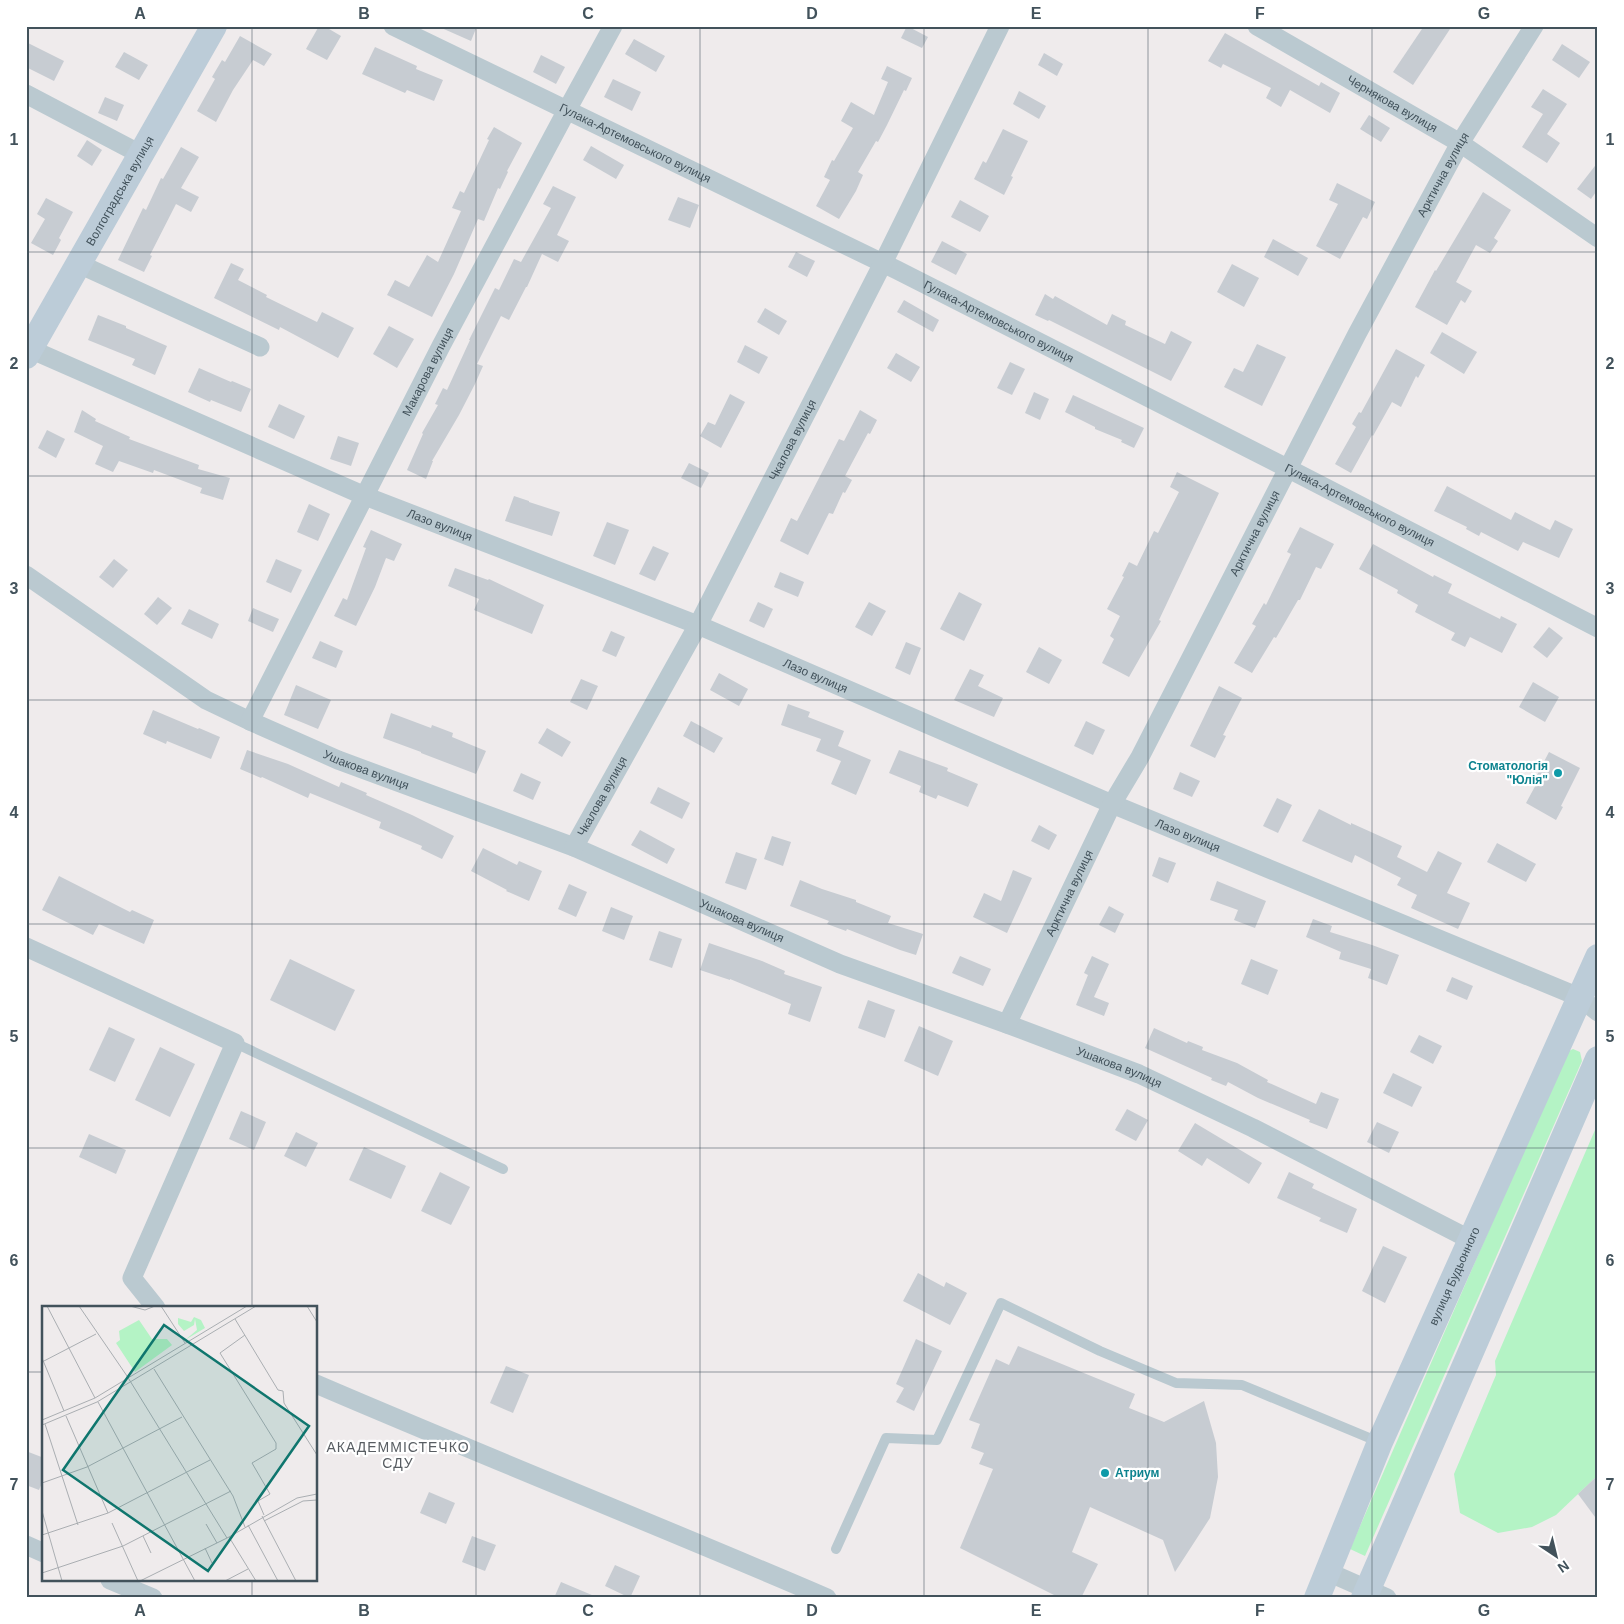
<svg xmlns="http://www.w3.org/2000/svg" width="1624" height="1624" viewBox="0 0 1624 1624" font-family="Helvetica,sans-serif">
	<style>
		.green { fill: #b4f3c5 }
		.building { fill: #c7ccd2 }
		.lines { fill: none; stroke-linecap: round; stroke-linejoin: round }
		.lane { stroke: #bac9d0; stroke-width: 10 }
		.street { stroke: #bac9d0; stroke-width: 19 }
		.secondary { stroke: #bcccd8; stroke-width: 26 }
		.grid { fill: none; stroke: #42525b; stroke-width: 1; stroke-opacity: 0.55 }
		.culture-dot { fill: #0f9aa8; stroke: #fff; stroke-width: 2 }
		.labels { text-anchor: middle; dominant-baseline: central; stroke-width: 4.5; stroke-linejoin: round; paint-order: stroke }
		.street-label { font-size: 12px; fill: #42525b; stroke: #fff }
		.culture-label { font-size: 12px; font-weight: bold; fill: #0d838f; stroke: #fff; text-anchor: end }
		.neighbourhood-label { font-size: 14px; letter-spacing: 1px; fill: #585d62; stroke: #fff }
		.inset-road { fill: none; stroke: #aaaeb2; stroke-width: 1 }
		.view { fill: #0f766e; fill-opacity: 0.15; stroke: #0f766e; stroke-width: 2.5 }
		.inset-edge { fill: none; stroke: #42525b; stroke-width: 2.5 }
		.neatline { fill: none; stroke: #42525b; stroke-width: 2 }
		.grid-label { font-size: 16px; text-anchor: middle; font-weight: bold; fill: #42525b }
	</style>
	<rect width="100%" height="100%" fill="#efebec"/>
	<!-- green -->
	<g class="green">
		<polygon points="1573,1049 1580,1052 1582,1061 1365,1556 1350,1549 1563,1060 1567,1052"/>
		<polygon points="1598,1123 1598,1475 1556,1515 1532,1527 1498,1533 1460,1513 1454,1474 1496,1375 1495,1361"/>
	</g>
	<!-- building -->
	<g class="building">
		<polygon points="319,26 324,26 341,36 327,60 306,49"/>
		<polygon points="437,26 477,26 471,41"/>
		<polygon points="907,26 928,37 922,48 901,38"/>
		<polygon points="1424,26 1452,26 1413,85 1393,72"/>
		<polygon points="1225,33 1319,86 1321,82 1340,93 1330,113 1290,90 1281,107 1266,98 1271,88 1223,64 1221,68 1208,61"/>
		<polygon points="240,36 272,54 264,66 253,60 233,90 216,122 197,111 215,79 212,77 222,60 225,62"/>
		<polygon points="634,39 665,56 656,72 625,54"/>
		<polygon points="26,42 64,61 54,81 26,67"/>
		<polygon points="1562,44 1590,62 1579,78 1552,60"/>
		<polygon points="375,47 417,66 416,69 443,80 434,101 407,90 405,93 362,74"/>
		<polygon points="124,52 148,65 139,80 115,67"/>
		<polygon points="1044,53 1063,64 1057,76 1038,65"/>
		<polygon points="541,55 565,67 556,84 533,72"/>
		<polygon points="887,66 912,78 906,91 904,90 887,125 878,142 876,141 858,172 863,175 856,191 839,219 816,206 830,180 824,177 832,160 834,161 853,128 841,121 851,102 874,115 888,82 881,79"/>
		<polygon points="613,79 641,92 632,111 604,97"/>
		<polygon points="1543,89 1567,104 1547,134 1560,143 1547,163 1522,147 1543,114 1531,107"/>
		<polygon points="1019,91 1046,106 1039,119 1013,104"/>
		<polygon points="105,97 124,105 117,121 98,113"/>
		<polygon points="1369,115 1390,128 1381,142 1360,129"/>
		<polygon points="494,127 522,143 507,171 508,172 500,189 498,188 484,221 478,219 454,274 432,317 387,295 395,280 409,287 427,255 438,262 461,211 452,208 460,191 464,193 489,140 487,139"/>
		<polygon points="1003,129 1028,141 1011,176 1013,177 1004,195 974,179 983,161 986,163"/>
		<polygon points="87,140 102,150 92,166 77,156"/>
		<polygon points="591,146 624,165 616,179 583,160"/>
		<polygon points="181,147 199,157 181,188 199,197 191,212 176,204 150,255 152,256 144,272 118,260 143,208 146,210 161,178 163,179"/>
		<polygon points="1598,162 1598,189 1591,199 1577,189"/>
		<polygon points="1337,183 1375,202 1367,219 1363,217 1340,259 1316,246 1338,204 1329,200"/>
		<polygon points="553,186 576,197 557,235 569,241 558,262 542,254 527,287 526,287 509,320 501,316 477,364 483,366 475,384 459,415 432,461 433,461 426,479 407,470 423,434 422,433 438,405 435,404 443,388 447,390 470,340 469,340 495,288 499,290 514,259 521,262 551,208 543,204"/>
		<polygon points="1483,192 1511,210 1494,238 1498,241 1490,253 1476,245 1456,282 1472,291 1465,303 1461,300 1447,325 1415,307 1435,270 1436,271"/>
		<polygon points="678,197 699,205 690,228 668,220"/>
		<polygon points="46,198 73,212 59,238 61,240 53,255 31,243 45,219 37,214"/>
		<polygon points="960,200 989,216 980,232 951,217"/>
		<polygon points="1273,239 1308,258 1298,276 1264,257"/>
		<polygon points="942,241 967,254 956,275 931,262"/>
		<polygon points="796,252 815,261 807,277 788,267"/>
		<polygon points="231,263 244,269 238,280 267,295 266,297 317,322 322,312 354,328 338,358 280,327 279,330 214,298"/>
		<polygon points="1232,264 1259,278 1244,307 1217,292"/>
		<polygon points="1045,294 1053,299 1055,296 1107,325 1112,314 1126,321 1125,325 1165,344 1171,331 1192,342 1171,381 1049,320 1048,321 1035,315"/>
		<polygon points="904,300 939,320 933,332 897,312"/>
		<polygon points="765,308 787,321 779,335 757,322"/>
		<polygon points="98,315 126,326 126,328 167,346 155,375 132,365 135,359 88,340"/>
		<polygon points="389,326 414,339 397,368 373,354"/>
		<polygon points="1442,332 1477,352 1464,374 1430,353"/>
		<polygon points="1257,344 1286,357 1262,406 1224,387 1234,368 1243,372"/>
		<polygon points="745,345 768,357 759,374 737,362"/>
		<polygon points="1396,349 1425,365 1418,378 1416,376 1401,407 1392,402 1373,436 1372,435 1351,473 1335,464 1356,427 1352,424 1359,412 1361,413"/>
		<polygon points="896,353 920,367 911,382 887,368"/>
		<polygon points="1010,362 1025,369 1012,395 997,388"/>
		<polygon points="199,368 231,382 232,381 251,389 241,412 211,400 210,402 188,392"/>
		<polygon points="1034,392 1049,399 1040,420 1025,413"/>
		<polygon points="730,394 745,402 721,448 700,436 708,422 715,425"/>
		<polygon points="1073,395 1144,428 1134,448 1121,442 1122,440 1095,429 1095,427 1065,412"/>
		<polygon points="279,404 305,416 294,439 268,427"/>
		<polygon points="82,410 96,419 95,421 130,437 129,439 199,465 198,469 230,478 223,500 200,493 202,488 154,470 153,473 119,461 113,472 95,464 103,446 74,432"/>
		<polygon points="860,410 877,420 870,434 868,433 845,476 852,480 845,493 843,492 833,514 829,513 808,555 780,541 791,518 797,521 839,439 844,441"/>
		<polygon points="47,430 65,439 56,458 38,448"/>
		<polygon points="338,436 359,443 351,466 330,459"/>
		<polygon points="689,463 709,473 701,488 681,478"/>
		<polygon points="1177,472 1219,493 1159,620 1161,621 1129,677 1102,663 1114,639 1110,636 1120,616 1107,609 1124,577 1122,576 1129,562 1137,566 1154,531 1158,533 1179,492 1170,487"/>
		<polygon points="1447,486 1511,520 1515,512 1550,530 1555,520 1573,529 1559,558 1523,542 1518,551 1481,532 1479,536 1466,529 1467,527 1434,511"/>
		<polygon points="514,496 529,501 529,502 560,512 552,536 505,521"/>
		<polygon points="309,504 330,514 318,541 297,532"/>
		<polygon points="607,522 629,530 615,565 593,556"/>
		<polygon points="1300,527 1334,544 1321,569 1316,567 1300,600 1298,600 1276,638 1274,637 1252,673 1234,663 1256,626 1252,624 1264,603 1266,605 1291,554 1287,552"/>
		<polygon points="371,530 402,544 394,561 386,558 375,587 356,626 334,616 343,598 347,600 366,548 363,547"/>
		<polygon points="1373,544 1433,577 1434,575 1452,584 1448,593 1500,619 1501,616 1517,624 1502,653 1470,637 1465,647 1451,640 1455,633 1415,612 1418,605 1397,593 1398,590 1359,569"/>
		<polygon points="653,546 669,553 655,581 639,574"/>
		<polygon points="114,559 128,570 113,588 99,577"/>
		<polygon points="276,559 302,570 291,593 266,582"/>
		<polygon points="455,568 488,580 489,579 544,605 532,634 474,610 479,599 448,586"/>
		<polygon points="780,572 804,582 798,597 774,587"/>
		<polygon points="959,592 982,604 964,641 940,629"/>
		<polygon points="158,597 172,608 157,625 144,614"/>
		<polygon points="758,602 773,609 764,628 749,621"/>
		<polygon points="869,602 886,611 872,636 855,627"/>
		<polygon points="253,608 279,619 273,632 248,621"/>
		<polygon points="189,609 219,624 212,639 181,624"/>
		<polygon points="1549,627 1563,638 1547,658 1533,647"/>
		<polygon points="611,631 625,637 616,657 602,651"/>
		<polygon points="320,641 343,651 336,668 312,658"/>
		<polygon points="906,642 921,648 910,675 895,668"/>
		<polygon points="1039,647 1062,660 1049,684 1026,672"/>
		<polygon points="970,669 984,675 978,686 1003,698 994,717 954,700"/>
		<polygon points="719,673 748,689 739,706 710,690"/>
		<polygon points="581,679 598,686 587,710 570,702"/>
		<polygon points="1533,682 1559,697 1545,722 1519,707"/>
		<polygon points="296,685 331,700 318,729 284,715"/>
		<polygon points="1219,686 1242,698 1223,735 1226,736 1215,758 1190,746"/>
		<polygon points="788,704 810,712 808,717 844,731 838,746 871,760 856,795 831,784 841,761 816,751 821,739 781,725"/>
		<polygon points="153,710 198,729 199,728 220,737 211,759 167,741 166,744 143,734"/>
		<polygon points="391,713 431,728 432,725 453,733 452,737 486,751 476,774 421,753 421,752 383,738"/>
		<polygon points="691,721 723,738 714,753 683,736"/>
		<polygon points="1086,721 1105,730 1093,755 1074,746"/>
		<polygon points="547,728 571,742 562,757 538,743"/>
		<polygon points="247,750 288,764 339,787 341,782 367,793 366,795 412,815 454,836 442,859 421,849 422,846 379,828 381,822 310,793 308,798 262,777 261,778 240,769"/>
		<polygon points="899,750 948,768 947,771 978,784 968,807 938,795 936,799 919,792 921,786 889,773"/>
		<polygon points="1549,752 1580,768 1561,806 1563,807 1556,820 1526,803 1539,779 1536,777"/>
		<polygon points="1180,772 1200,781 1192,797 1173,789"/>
		<polygon points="521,773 541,782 533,800 513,791"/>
		<polygon points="658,787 690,803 682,819 650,803"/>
		<polygon points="1277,798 1292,805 1278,833 1263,826"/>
		<polygon points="1319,809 1351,825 1351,823 1402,846 1397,857 1427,872 1438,851 1462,863 1447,893 1470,903 1458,929 1411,908 1417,895 1397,885 1401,878 1355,855 1352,863 1302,841"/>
		<polygon points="1039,825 1057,835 1049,850 1031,841"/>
		<polygon points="640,830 675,849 667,864 631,845"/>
		<polygon points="772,836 791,842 783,866 764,859"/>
		<polygon points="1497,843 1536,864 1526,882 1487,862"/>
		<polygon points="483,848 517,865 519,861 542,871 529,901 506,891 507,890 471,871"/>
		<polygon points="736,852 757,859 746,890 725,883"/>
		<polygon points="1159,857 1176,863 1168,883 1152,876"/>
		<polygon points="1013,870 1032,878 1007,933 973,917 984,893 1001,901"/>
		<polygon points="59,876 130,912 132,910 154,920 144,944 99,924 93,935 42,910"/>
		<polygon points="800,880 822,889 856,900 856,902 891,916 888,923 923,934 916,955 900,950 847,929 846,931 827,924 829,921 790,906"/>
		<polygon points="1217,881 1266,901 1255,928 1234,920 1238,910 1210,900"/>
		<polygon points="569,884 587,892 576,917 558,909"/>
		<polygon points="1109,906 1124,914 1115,933 1099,925"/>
		<polygon points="611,907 633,916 624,940 602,931"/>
		<polygon points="1313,919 1332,926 1330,932 1372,945 1399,955 1387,985 1368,978 1371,969 1339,959 1341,952 1306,937"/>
		<polygon points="659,931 682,939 672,968 649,960"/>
		<polygon points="709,943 762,961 785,971 784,974 822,987 810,1022 788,1014 791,1004 730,979 730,980 700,970"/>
		<polygon points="960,956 991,969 983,986 952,973"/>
		<polygon points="1092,956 1109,964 1094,997 1109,1003 1104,1016 1076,1005 1088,975 1084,973"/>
		<polygon points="290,959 355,990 335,1031 270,1000"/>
		<polygon points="1251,959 1278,970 1268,995 1241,984"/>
		<polygon points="1452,977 1473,986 1467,1000 1446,991"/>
		<polygon points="868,1000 895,1010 885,1038 858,1028"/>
		<polygon points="919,1026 953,1041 938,1076 904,1061"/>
		<polygon points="109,1027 135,1039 115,1082 89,1070"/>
		<polygon points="1154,1028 1187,1043 1188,1041 1203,1047 1202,1050 1237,1063 1268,1080 1267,1082 1316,1104 1321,1092 1339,1099 1327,1129 1309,1122 1310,1120 1258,1098 1228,1082 1226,1086 1211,1080 1212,1078 1145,1048"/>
		<polygon points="1419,1035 1442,1046 1433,1064 1410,1052"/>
		<polygon points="160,1047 195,1064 170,1117 135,1100"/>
		<polygon points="1393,1073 1422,1087 1412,1107 1383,1093"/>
		<polygon points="1127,1109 1148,1120 1136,1141 1115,1130"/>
		<polygon points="241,1111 266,1122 254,1150 229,1139"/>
		<polygon points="1377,1122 1399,1132 1389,1153 1367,1142"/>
		<polygon points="1195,1123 1262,1163 1249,1184 1207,1158 1202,1166 1178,1151"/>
		<polygon points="296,1132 318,1143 306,1167 284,1156"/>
		<polygon points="89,1134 126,1150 116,1174 79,1157"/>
		<polygon points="364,1147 406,1166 391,1199 349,1180"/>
		<polygon points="440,1172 470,1187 451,1225 421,1211"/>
		<polygon points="1289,1172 1314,1184 1312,1188 1357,1209 1347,1233 1319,1221 1321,1218 1277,1198"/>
		<polygon points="1383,1246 1407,1257 1385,1303 1362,1291"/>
		<polygon points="918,1273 944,1287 946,1282 967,1293 950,1325 903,1301"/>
		<polygon points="916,1339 942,1351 914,1411 896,1402 904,1388 896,1384"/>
		<polygon points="1018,1346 1135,1394 1129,1408 1164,1422 1204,1401 1216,1443 1218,1477 1210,1518 1175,1572 1163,1540 1090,1507 1072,1552 1098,1564 1081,1598 1060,1598 960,1548 993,1469 979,1464 984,1453 971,1448 980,1424 969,1420 996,1359 1009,1365"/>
		<polygon points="506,1366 529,1375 513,1413 490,1403"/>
		<polygon points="26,1451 44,1458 44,1478 39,1490 26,1485"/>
		<polygon points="1598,1475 1598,1521 1578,1494"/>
		<polygon points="429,1492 455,1503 446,1524 420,1513"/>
		<polygon points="472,1536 496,1545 485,1571 462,1562"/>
		<polygon points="615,1565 640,1576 630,1598 605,1586"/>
		<polygon points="561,1582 599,1598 554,1598"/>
	</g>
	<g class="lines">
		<!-- lane -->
		<g class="lane">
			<polyline points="235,1043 503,1169"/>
			<polyline points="836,1549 886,1438 937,1440 1001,1303 1100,1351 1176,1383 1242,1385 1379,1442"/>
		</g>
		<!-- street -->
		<g class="street">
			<path id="s1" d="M393 26 897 270 1287 468 1598 628"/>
			<path id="s2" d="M1257 26 1460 143 1598 238"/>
			<polyline points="26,94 142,155"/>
			<polyline points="79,264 260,347"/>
			<path id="s3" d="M30 349 365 496 698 625 1112 804 1579 997 1598 1012"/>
			<path id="s4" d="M26 575 206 700 250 721 338 760 574 847 840 964 1007 1024 1139 1074 1253 1128 1471 1240"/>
			<path id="s5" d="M250 721 441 346 567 110 613 26"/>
			<path id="s6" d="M574 847 698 625 883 263 1000 26"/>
			<polyline points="26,947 235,1043 132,1278 156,1308"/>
			<path id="s7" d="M1007 1024 1112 804 1140 757 1357 334 1460 143 1534 26"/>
			<path d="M316 1384C486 1457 657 1525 827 1598"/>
			<polyline points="26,1545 44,1553"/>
			<polyline points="1328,1572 1387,1598"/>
			<polyline points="110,1580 153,1598"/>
		</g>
		<!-- secondary -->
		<g class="secondary">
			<path id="s8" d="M26 356 214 26"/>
			<path id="s9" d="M1317 1598 1380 1442 1598 957"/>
			<polyline points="1364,1598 1598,1059"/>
		</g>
	</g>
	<!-- grid -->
	<path class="grid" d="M252 26V1308M476 26V1598M700 26V1598M924 26V1598M1148 26V1598M1372 26V1598M26 252H1598M26 476H1598M26 700H1598M26 924H1598M26 1148H1598M26 1372H44M316 1372H1598M252 1580V1598"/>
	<!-- markers -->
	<g class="culture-dot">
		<circle cx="1558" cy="773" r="5"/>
		<circle cx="1105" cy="1473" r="5"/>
	</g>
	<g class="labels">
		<!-- street labels -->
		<g class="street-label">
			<text stroke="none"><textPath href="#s2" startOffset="156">Чернякова вулиця</textPath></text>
			<text stroke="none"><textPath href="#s1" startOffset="269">Гулака-Артемовського вулиця</textPath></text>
			<text stroke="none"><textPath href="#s7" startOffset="955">Арктична вулиця</textPath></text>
			<text stroke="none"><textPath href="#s8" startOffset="190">Волгоградська вулиця</textPath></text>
			<text stroke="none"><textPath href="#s1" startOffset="674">Гулака-Артемовського вулиця</textPath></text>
			<text stroke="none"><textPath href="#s5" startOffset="392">Макарова вулиця</textPath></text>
			<text stroke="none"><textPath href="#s6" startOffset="462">Чкалова вулиця</textPath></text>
			<text stroke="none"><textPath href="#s1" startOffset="1079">Гулака-Артемовського вулиця</textPath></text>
			<text stroke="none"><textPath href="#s3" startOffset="446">Лазо вулиця</textPath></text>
			<text stroke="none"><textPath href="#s7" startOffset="550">Арктична вулиця</textPath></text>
			<text stroke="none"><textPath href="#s3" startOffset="851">Лазо вулиця</textPath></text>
			<text stroke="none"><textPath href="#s4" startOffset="394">Ушакова вулиця</textPath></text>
			<text stroke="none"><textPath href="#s6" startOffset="58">Чкалова вулиця</textPath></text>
			<text stroke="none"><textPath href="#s3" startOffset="1256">Лазо вулиця</textPath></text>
			<text stroke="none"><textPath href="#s7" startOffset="145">Арктична вулиця</textPath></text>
			<text stroke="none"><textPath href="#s4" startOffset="799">Ушакова вулиця</textPath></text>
			<text stroke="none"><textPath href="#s4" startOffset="1204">Ушакова вулиця</textPath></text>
			<text stroke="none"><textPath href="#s9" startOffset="350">вулиця Будьонного</textPath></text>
		</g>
		<!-- culture labels -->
		<g class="culture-label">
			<text x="1548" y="766">Стоматологія<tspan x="1548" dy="14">"Юлія"</tspan></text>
			<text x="1115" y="1473" text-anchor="start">Атриум</text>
		</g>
		<!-- neighbourhood labels -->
		<g class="neighbourhood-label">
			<text x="398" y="1447">АКАДЕММІСТЕЧКО<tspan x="398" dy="16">СДУ</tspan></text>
		</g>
	</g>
	<!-- overview -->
	<g transform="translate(42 1306)">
		<rect width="275" height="275" fill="#efebec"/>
		<path d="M152 11 159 14 163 22 143 34 155 24 153 13 152 19 142 25 136 18V12L149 16ZM97 14 110 33H125L130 39 93 66 74 37 78 34 77 25Z" fill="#b4f3c5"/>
		<path class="inset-road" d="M5 0 53 92M37 0 85 70 185 232M88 0 103 4 113 0M119 0 143 37M265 0 275 16M193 13 236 84 241 85 242 97 275 149M203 29 178 47 234 137V143L210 157 228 188 216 195 222 209M0 52 22 105M0 56 54 28M112 63 191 190 203 221M56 96 153 275M24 110 66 207M0 114 53 92 205 0M3 118 36 219M0 119 55 96 214 0M0 177 45 161 140 111M0 205 20 275M220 210 254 275M222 215 261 195 275 194M70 217 96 275M164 218 175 237M206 219 236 275M0 229 66 207 168 154M101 230 109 247M187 231 214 275M163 242 170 257M0 267 81 240 189 185M98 275 187 231 255 192 275 188M183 275 206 263"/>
		<path class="view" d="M122 19 267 120 166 265 21 164Z"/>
		<rect width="275" height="275" class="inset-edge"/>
	</g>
	<!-- border -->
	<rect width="1624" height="1624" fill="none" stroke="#ffffff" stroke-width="55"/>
	<!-- north arrow -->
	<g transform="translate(1556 1556) rotate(145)" stroke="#ffffff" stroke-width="4" paint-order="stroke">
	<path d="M0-4L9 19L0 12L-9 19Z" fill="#42525b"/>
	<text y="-8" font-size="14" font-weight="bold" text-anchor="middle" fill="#42525b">N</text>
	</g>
	<rect x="28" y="28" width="1568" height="1568" class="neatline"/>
	<g class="grid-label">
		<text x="140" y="19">A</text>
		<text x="364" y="19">B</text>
		<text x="588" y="19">C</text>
		<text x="812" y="19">D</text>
		<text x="1036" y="19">E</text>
		<text x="1260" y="19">F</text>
		<text x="1484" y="19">G</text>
		<text x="14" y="145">1</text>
		<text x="1610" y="145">1</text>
		<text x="14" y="369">2</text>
		<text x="1610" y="369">2</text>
		<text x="14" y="594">3</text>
		<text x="1610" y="594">3</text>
		<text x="14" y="818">4</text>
		<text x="1610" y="818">4</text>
		<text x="14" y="1042">5</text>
		<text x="1610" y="1042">5</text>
		<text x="14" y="1266">6</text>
		<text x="1610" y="1266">6</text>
		<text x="14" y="1490">7</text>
		<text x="1610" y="1490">7</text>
		<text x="140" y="1616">A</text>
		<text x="364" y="1616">B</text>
		<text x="588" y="1616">C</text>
		<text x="812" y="1616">D</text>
		<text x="1036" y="1616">E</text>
		<text x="1260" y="1616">F</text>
		<text x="1484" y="1616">G</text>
	</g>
</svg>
